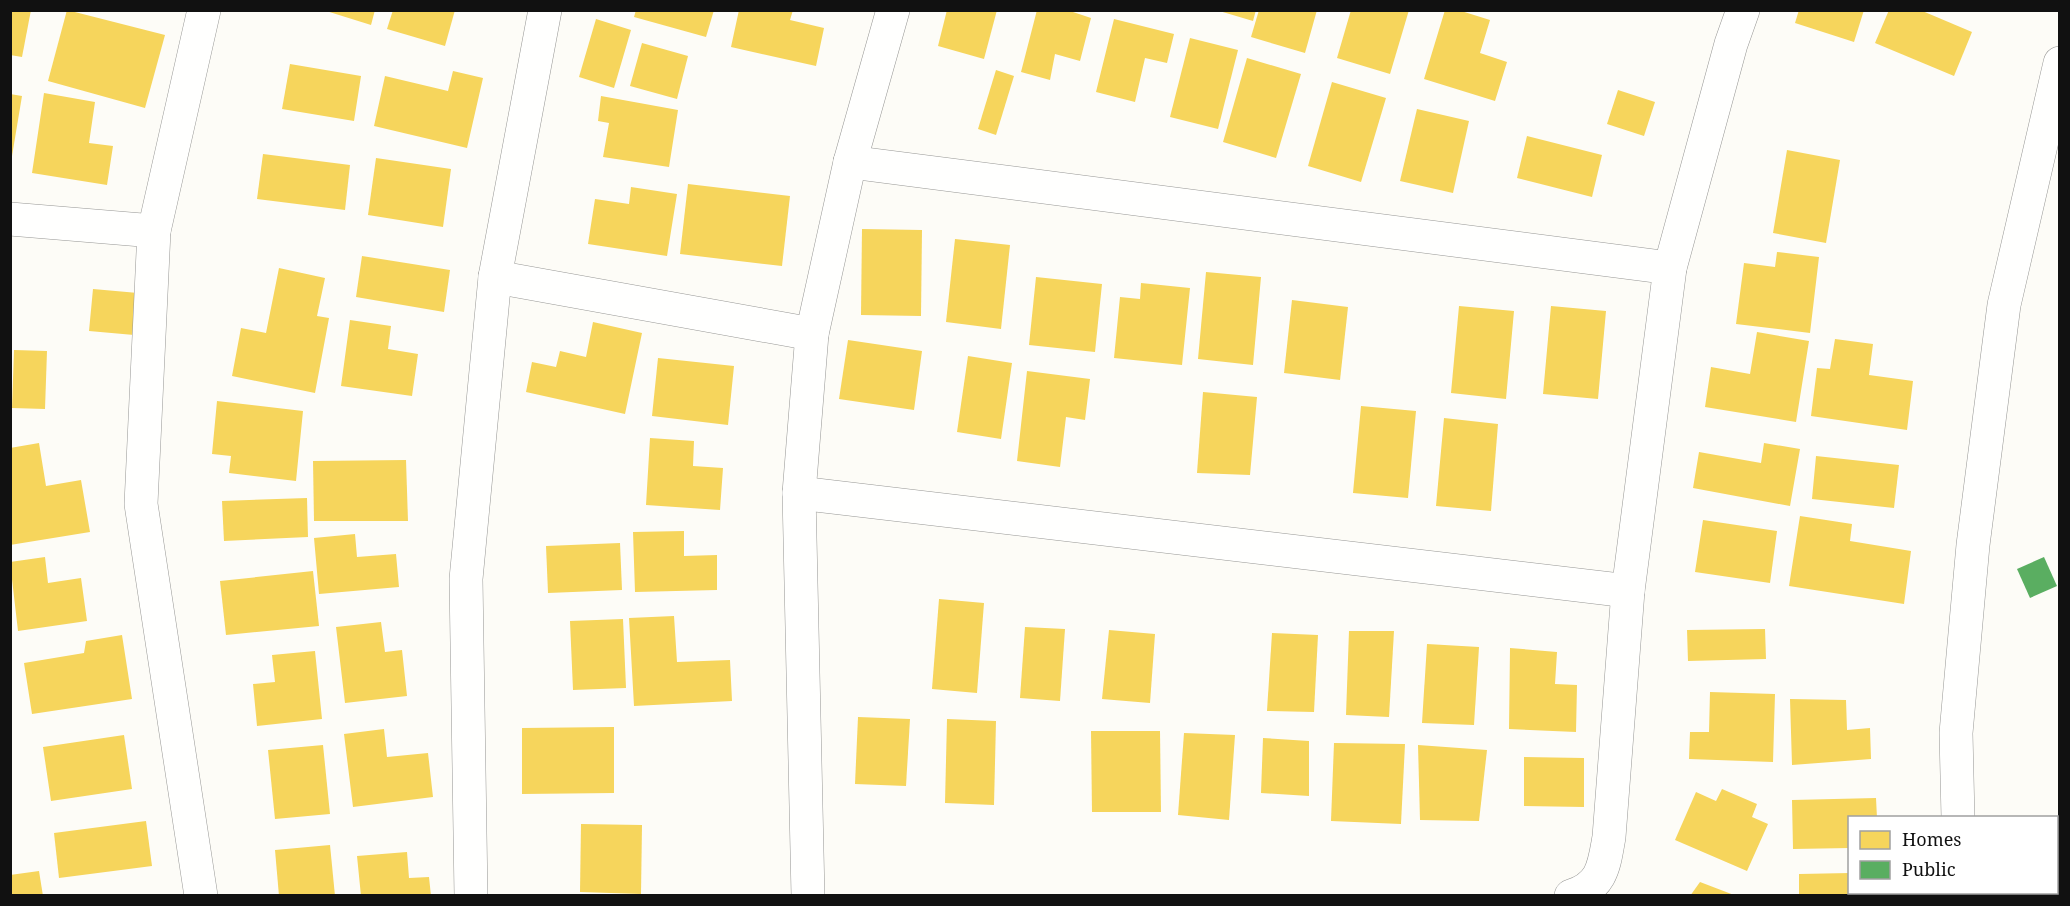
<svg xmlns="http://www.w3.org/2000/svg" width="2070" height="906" viewBox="0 0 2070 906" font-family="'Noto Serif',serif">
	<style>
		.homes { fill: #f6d55c }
		.public { fill: #5aae61 }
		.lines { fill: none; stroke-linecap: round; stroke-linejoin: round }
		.minor-casing { stroke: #979795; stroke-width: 34 }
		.tertiary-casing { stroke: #979795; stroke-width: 34 }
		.minor { stroke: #fffffe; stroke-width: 33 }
		.tertiary { stroke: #fffffe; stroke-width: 33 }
	</style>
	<rect width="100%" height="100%" fill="#fdfcf7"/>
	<!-- homes -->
	<g class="homes">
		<polygon points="10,10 31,10 22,57 10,55"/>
		<polygon points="67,10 165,35 145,108 48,81"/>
		<polygon points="323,10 375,10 371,25"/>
		<polygon points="393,10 455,10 445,46 387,29"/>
		<polygon points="636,10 714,10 706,37 634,17"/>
		<polygon points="739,10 793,10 790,20 824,28 816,66 731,47"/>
		<polygon points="947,10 997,10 984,59 938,46"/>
		<polygon points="1037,10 1067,10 1091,18 1080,61 1055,54 1050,80 1021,72"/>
		<polygon points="1216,10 1256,10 1253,21"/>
		<polygon points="1259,10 1317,10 1305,53 1251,37"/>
		<polygon points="1351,10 1409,10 1390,74 1337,58"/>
		<polygon points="1445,10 1458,10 1490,20 1480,53 1507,62 1495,101 1424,79"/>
		<polygon points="1799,10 1864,10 1854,42 1795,23"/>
		<polygon points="1889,10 1920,10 1972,32 1954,76 1875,43"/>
		<polygon points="596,19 631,30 614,88 579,77"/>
		<polygon points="1114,19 1174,34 1167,63 1145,58 1135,102 1096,92"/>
		<polygon points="1190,38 1238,50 1218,129 1170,117"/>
		<polygon points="642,43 688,56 677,99 630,86"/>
		<polygon points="1247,58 1301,74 1276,158 1223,142"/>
		<polygon points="290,64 361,76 354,121 282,109"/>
		<polygon points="996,70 1014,76 996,135 978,129"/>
		<polygon points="453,71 483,78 467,148 374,126 385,76 448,91"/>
		<polygon points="1332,82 1386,98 1361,182 1308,166"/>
		<polygon points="1618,90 1655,102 1644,136 1607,124"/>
		<polygon points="44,93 95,102 89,143 113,146 107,185 32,173"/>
		<polygon points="10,94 22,96 12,156 10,156"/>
		<polygon points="601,96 678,110 669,167 603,157 609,123 598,121"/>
		<polygon points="1417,109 1469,121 1453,193 1400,181"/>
		<polygon points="1527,136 1602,155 1592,197 1517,178"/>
		<polygon points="1787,150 1840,160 1826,243 1773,233"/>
		<polygon points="263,154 350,165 345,210 257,199"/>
		<polygon points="376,158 451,169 443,227 368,215"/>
		<polygon points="688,184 790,196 782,266 680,254"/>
		<polygon points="631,187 677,194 667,256 588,244 595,199 629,204"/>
		<polygon points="862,229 922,230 921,316 861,315"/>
		<polygon points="955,239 1010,245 1001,329 946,322"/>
		<polygon points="1777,252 1819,257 1810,333 1736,324 1744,263 1775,267"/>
		<polygon points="362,256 450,270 444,312 356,297"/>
		<polygon points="279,268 325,278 317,316 329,318 315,393 232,376 241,328 266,333"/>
		<polygon points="1206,272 1261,277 1253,365 1198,359"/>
		<polygon points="1036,277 1102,284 1095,352 1029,345"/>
		<polygon points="1141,283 1190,288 1182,365 1114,358 1120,297 1140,299"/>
		<polygon points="93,289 138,293 134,335 89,331"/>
		<polygon points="1292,300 1348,307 1340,380 1284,373"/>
		<polygon points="1459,306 1514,311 1506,399 1451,393"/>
		<polygon points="1551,306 1606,311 1598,399 1543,394"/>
		<polygon points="350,320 391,326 388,349 418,354 412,396 341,386"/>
		<polygon points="593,322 642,333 625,414 526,392 532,362 556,367 560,351 586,357"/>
		<polygon points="1757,332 1809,341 1796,422 1705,407 1711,367 1750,374"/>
		<polygon points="1835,339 1873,344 1869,375 1913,381 1907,430 1811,416 1817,368 1830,369"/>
		<polygon points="848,340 922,351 914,410 839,399"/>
		<polygon points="14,350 47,351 45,409 12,408"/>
		<polygon points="968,356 1012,363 1001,439 957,432"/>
		<polygon points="658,358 734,366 728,425 652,416"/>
		<polygon points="1027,371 1090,379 1085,420 1066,417 1060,467 1017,461"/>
		<polygon points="1203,392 1257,397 1250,475 1197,473"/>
		<polygon points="217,401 303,411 296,481 229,473 231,456 212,454"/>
		<polygon points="1361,406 1416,411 1408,498 1353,493"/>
		<polygon points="1444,418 1498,424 1491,511 1436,506"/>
		<polygon points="650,438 694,441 693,466 723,468 720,510 646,505"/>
		<polygon points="39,443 46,486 81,480 90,532 10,545 10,448"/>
		<polygon points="1764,443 1800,449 1790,506 1693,488 1699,452 1761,463"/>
		<polygon points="1816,456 1899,465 1894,508 1812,499"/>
		<polygon points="406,460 408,521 314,521 313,461"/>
		<polygon points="307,498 308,537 224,541 222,501"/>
		<polygon points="1800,516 1852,524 1850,541 1911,551 1904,604 1789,586"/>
		<polygon points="1703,520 1777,531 1770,583 1695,572"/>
		<polygon points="684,531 684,556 717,555 717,590 635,592 633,532"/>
		<polygon points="355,534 357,557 396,554 399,587 319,594 314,538"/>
		<polygon points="620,543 622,590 548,593 546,546"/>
		<polygon points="45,557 48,583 81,578 87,621 18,631 10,562"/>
		<polygon points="313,571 319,626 226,635 220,581"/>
		<polygon points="939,599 984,603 977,693 932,689"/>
		<polygon points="674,616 677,662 730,660 732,701 634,706 629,618"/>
		<polygon points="623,619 626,688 573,690 570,621"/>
		<polygon points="381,622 385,652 402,650 407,696 345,703 336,627"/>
		<polygon points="1025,627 1065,629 1060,701 1020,698"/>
		<polygon points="1765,629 1766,659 1688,661 1687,630"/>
		<polygon points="1109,630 1155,634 1150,703 1102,699"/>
		<polygon points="1349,631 1394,631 1389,717 1346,715"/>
		<polygon points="1272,633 1318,635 1314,712 1267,711"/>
		<polygon points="122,635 132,699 32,714 24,663 84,653 86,641"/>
		<polygon points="1427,644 1479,647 1474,725 1422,723"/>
		<polygon points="1510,648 1557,652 1555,684 1577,685 1576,732 1509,729"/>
		<polygon points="315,651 322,719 257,726 253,684 275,682 272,655"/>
		<polygon points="1710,692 1775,694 1773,762 1689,759 1690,732 1709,732"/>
		<polygon points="1790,699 1846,700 1847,730 1870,728 1871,759 1792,765"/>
		<polygon points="858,717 910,719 906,786 855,784"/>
		<polygon points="947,719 996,721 994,805 945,803"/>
		<polygon points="614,727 614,793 522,794 522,728"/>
		<polygon points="384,729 387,757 428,753 433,797 353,807 344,734"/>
		<polygon points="1091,731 1160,731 1161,812 1092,812"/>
		<polygon points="1184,733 1235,735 1229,820 1178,815"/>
		<polygon points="124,735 132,789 51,801 43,747"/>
		<polygon points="1263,738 1309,741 1309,796 1261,793"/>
		<polygon points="1334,743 1405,744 1401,824 1331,821"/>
		<polygon points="323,745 330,814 275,819 268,750"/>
		<polygon points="1418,745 1487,750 1479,821 1420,820"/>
		<polygon points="1524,757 1584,758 1584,807 1524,806"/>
		<polygon points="1722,789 1757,804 1752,817 1768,824 1747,871 1675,840 1696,792 1716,801"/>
		<polygon points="1876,798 1877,818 1850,818 1850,848 1793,849 1792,800"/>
		<polygon points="146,821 152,866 59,878 54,833"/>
		<polygon points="581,824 642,825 641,894 580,892"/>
		<polygon points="330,845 335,896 279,896 275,850"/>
		<polygon points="407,852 409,878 429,877 431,896 361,896 357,856"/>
		<polygon points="39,871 43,896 10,896 10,875"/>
		<polygon points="1850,873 1850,892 1883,892 1883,896 1799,896 1799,874"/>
		<polygon points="1700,882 1734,895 1734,896 1690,896"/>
	</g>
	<!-- public -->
	<polygon class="public" points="2044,557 2057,586 2030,598 2017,569"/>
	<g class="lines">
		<defs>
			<g id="minor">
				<polyline points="850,162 1670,268"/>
				<polyline points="10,219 154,231"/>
				<polyline points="495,277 812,334"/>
				<polyline points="799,493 1628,591"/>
				<polyline points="201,896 141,504 154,231 204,10"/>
				<polyline points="471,896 466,579 495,277 545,10"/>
				<polyline points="808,896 799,493 812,334 850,162 893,10"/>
				<path d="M1571 896C1603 886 1604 865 1609 837L1628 591 1670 268 1731 44 1743 10"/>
			</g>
			<g id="tertiary">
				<polyline points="1958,818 1956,733 1973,545 2004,305 2060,63"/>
				<polyline points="1959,892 1959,896"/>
			</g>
		</defs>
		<!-- minor casing -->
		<use href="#minor" class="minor-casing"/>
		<!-- tertiary casing -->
		<use href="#tertiary" class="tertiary-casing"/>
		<!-- minor -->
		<use href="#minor" class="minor"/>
		<!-- tertiary -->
		<use href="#tertiary" class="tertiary"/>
	</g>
	<!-- border -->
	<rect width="2070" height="906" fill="none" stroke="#111111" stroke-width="24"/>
	<!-- legend -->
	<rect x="1848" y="816" width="210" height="78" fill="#ffffff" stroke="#a0a0a0" stroke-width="1.5"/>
	<rect x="1860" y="831" width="30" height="18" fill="#f6d55c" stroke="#a0a0a0" stroke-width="1.5"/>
	<text x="1902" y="846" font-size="18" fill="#111111">Homes</text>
	<rect x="1860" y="861" width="30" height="18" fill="#5aae61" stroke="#a0a0a0" stroke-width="1.5"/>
	<text x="1902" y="876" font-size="18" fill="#111111">Public</text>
</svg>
